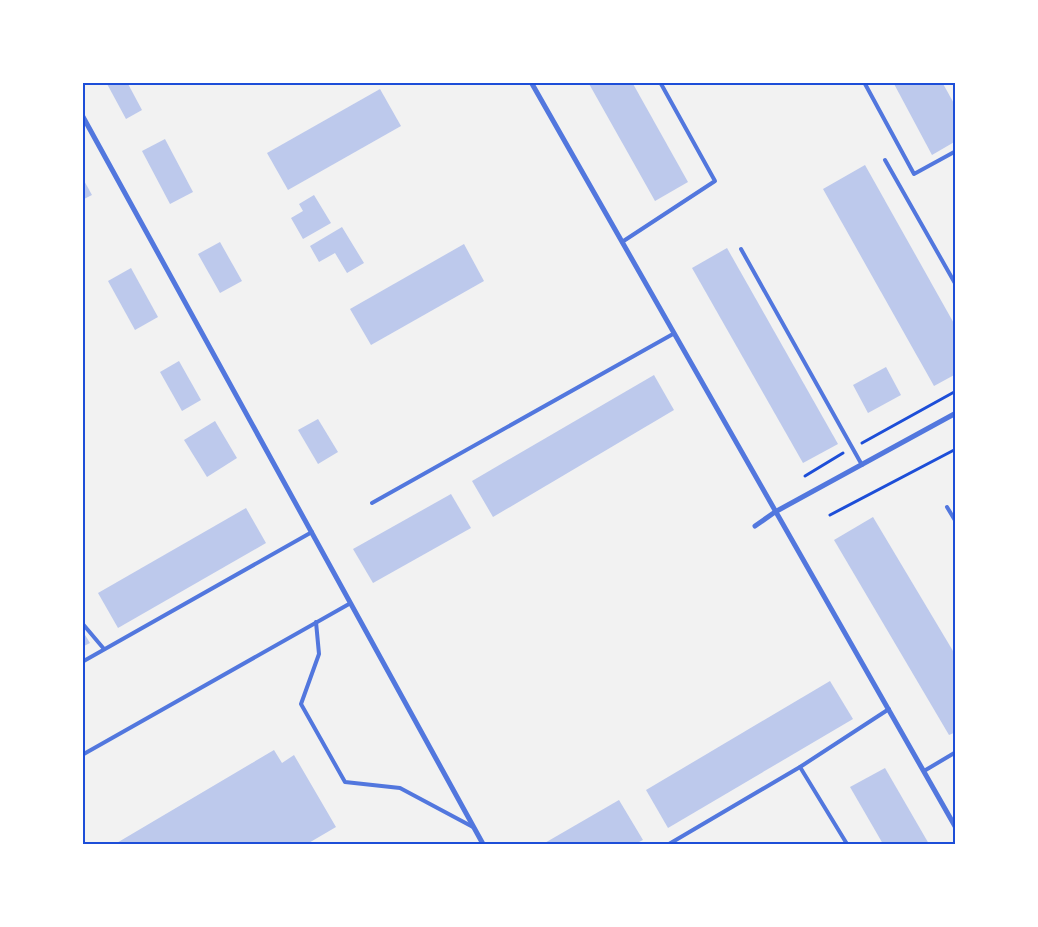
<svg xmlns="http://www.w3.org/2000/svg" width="1038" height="927" viewBox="0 0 1038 927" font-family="Rubik,sans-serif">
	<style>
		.building { fill: #bdc9ec }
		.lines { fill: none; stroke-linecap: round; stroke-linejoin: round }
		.path { stroke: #1d4ed8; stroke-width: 3 }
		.service { stroke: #5277de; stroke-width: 4 }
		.minor { stroke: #5277de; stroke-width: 5 }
		.neatline { fill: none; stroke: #1d4ed8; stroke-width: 2 }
	</style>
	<rect width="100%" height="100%" fill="#f2f2f2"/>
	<!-- building -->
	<g class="building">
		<polygon points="106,82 127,82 142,110 126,119"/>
		<polygon points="588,82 632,82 688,182 655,201"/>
		<polygon points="893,82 942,82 956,107 956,141 932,155"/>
		<polygon points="380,89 401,126 288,190 267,153"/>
		<polygon points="165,139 193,192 170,204 142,151"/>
		<polygon points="865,165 956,327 956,374 934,386 823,189"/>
		<polygon points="82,177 92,195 82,200"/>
		<polygon points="314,195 331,223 303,239 291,218 303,211 299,204"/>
		<polygon points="342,227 364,263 347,273 335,253 319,262 310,246"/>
		<polygon points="220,242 242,281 220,293 198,254"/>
		<polygon points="464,244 484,281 371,345 350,309"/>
		<polygon points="727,248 838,444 803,463 692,268"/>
		<polygon points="131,268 158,317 135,330 108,281"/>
		<polygon points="179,361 201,400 182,411 160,372"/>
		<polygon points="886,367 901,395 868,413 853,385"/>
		<polygon points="654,375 674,410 493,517 472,481"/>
		<polygon points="318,419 338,452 318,464 298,430"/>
		<polygon points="215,421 237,458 207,477 184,440"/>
		<polygon points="451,494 471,528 373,583 353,549"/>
		<polygon points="246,508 266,543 118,628 98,593"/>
		<polygon points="873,517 956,656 956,732 949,735 834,540"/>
		<polygon points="82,630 90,643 82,647"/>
		<polygon points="830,681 853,719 668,828 646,790"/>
		<polygon points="274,750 282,763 294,755 336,827 307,844 115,844"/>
		<polygon points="885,768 929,844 883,844 850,787"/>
		<polygon points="619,800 643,840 635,844 543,844"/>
	</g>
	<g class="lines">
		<!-- path -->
		<g class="path">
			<polyline points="862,443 956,391"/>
			<polyline points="805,476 843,453"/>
			<polyline points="830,515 956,449"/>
		</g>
		<!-- service -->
		<g class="service">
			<polyline points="864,82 914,174 956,151"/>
			<polyline points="885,160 956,285"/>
			<polyline points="622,242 715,181 660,82"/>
			<polyline points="741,249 862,465"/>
			<polyline points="372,503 673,334"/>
			<polyline points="947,507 956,522"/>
			<polyline points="316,622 319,654 301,704 345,782 400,788 473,827"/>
			<polyline points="82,623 104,649"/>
			<polyline points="82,662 312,532"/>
			<polyline points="82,755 349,604"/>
			<polyline points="800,767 847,844"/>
			<polyline points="924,771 956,752"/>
			<polyline points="669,844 800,767 889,709"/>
		</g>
		<!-- minor -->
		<g class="minor">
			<polyline points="531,82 956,828"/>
			<polyline points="82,115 483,844"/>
			<polyline points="755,526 775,512 956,413"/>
		</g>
	</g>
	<!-- border -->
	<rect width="1038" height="927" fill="none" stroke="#ffffff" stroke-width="168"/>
	<rect x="84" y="84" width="870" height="759" class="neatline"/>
</svg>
